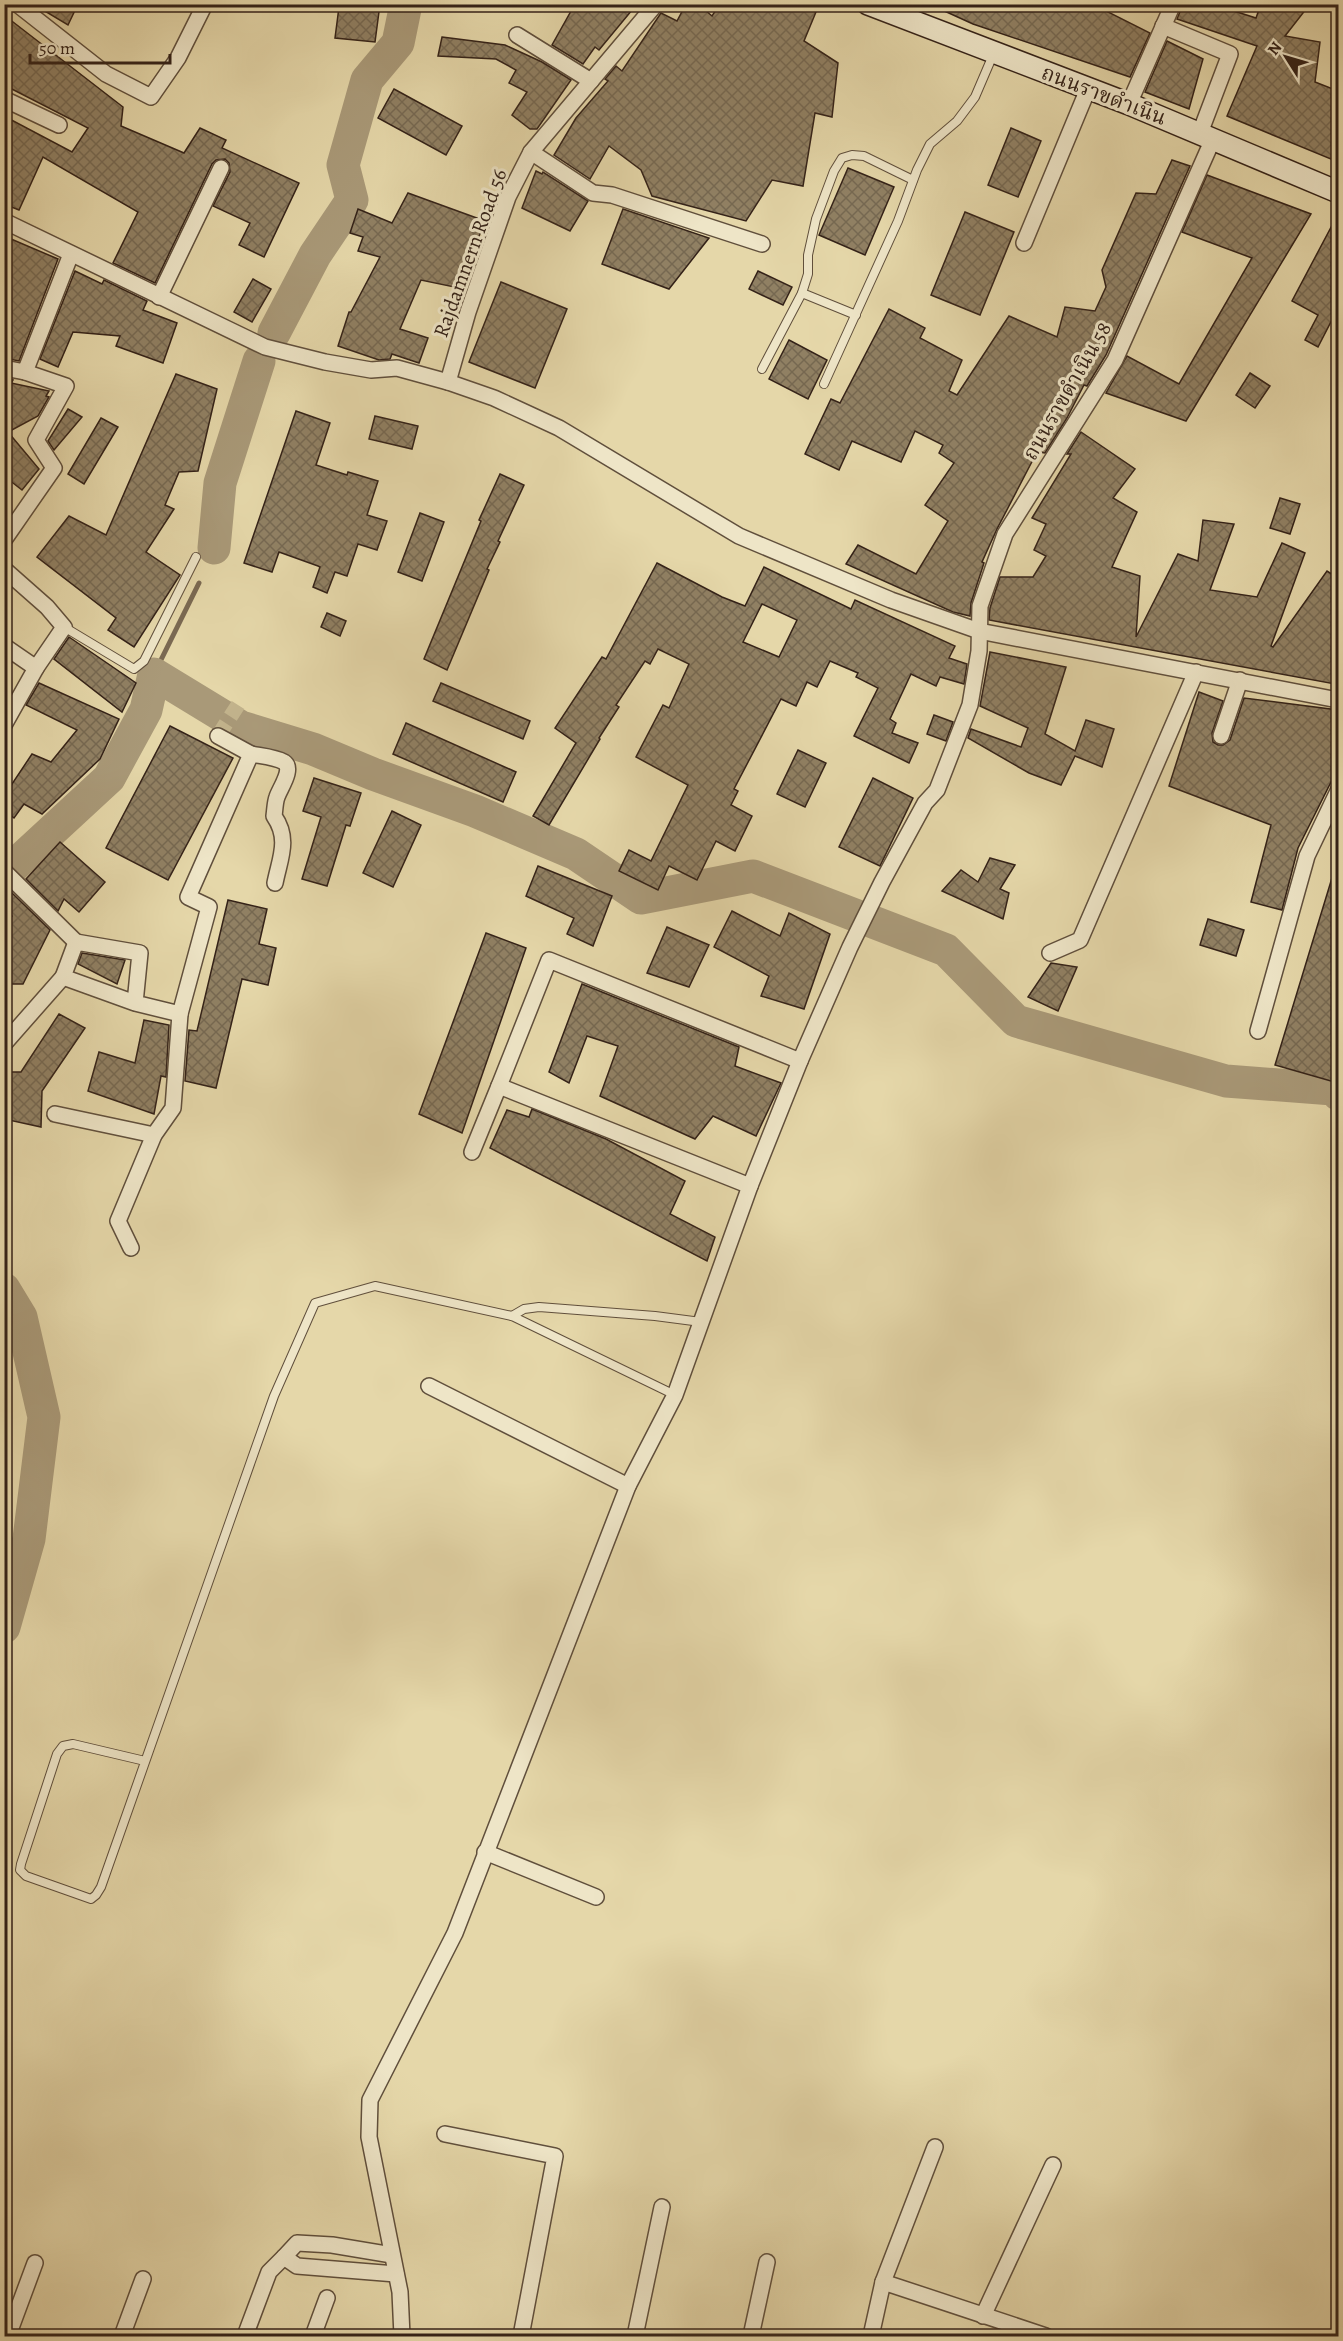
<svg xmlns="http://www.w3.org/2000/svg" width="1343" height="2341" viewBox="0 0 1343 2341" font-family="Alegreya,'Noto Serif Thai',serif">
	<style>
		.lines { fill: none; stroke-linecap: round; stroke-linejoin: round }
		.stream { stroke: #7a6952; stroke-width: 5 }
		.river { stroke: #a99978; stroke-width: 33 }
		.building { fill: url(#building-cross-hatch); stroke: #342218; stroke-width: 1.5; fill-rule: evenodd }
		.street-tunnel { stroke: #c2b38c; stroke-width: 15; stroke-dasharray: 15 8; stroke-linecap: butt }
		.lane-casing { stroke: #604f3c; stroke-width: 10 }
		.street-casing { stroke: #604f3c; stroke-width: 18 }
		.secondary-casing { stroke: #342218; stroke-width: 24 }
		.lane { stroke: #eee5c7; stroke-width: 8 }
		.street { stroke: #eee5c7; stroke-width: 15 }
		.secondary { stroke: #eee5c7; stroke-width: 21 }
		.labels { text-anchor: middle; dominant-baseline: central; stroke-width: 6; stroke-linejoin: round; paint-order: stroke }
		.street-label { font-size: 21px; fill: #342218; stroke: #eee5c7 }
	</style>
	<defs>
		<pattern id="building-cross-hatch" width="8" height="8" patternUnits="userSpaceOnUse" patternTransform="scale(1.5)"><rect width="8" height="8" fill="#908063"/><path d="M0 0l8 8M0 8l8-8" fill="none" stroke="#766851"/></pattern>
	</defs>
	<rect width="100%" height="100%" fill="#e5d7a9"/>
	<filter id="stains"><feTurbulence type="fractalNoise" baseFrequency=".00333" numOctaves="4"/><feColorMatrix values="0 0 0 0 .2 0 0 0 0 .09 0 0 0 0 .02 0 0 0 .5 -.17"/></filter>
	<radialGradient id="worn" r=".72"><stop offset=".6" stop-color="#630" stop-opacity="0"/><stop offset="1" stop-color="#630" stop-opacity=".3"/></radialGradient>
	<g class="lines">
		<!-- stream -->
		<polyline class="stream" points="154,674 199,583"/>
		<!-- river -->
		<g class="river">
			<polyline points="274,333 315,255 352,200 343,165 367,80 398,43 406,4"/>
			<polyline points="214,548 220,483 259,361"/>
			<polyline points="4,875 109,778 146,710 154,674 241,727 313,749 373,774 475,811 576,854 641,898 753,876 946,950 1016,1021 1226,1081 1333,1089 1338,1094"/>
			<polyline points="4,1289 21,1317 44,1417 29,1539 4,1627"/>
		</g>
	</g>
	<!-- building -->
	<g class="building">
		<polygon points="33,4 78,4 68,25"/>
		<polygon points="358,4 380,4 375,42 335,38 339,7 357,9"/>
		<polygon points="575,4 637,4 599,50 595,47 583,64 552,45"/>
		<polygon points="686,4 698,4 712,16 720,4 797,4 816,12 804,41 838,63 832,117 815,113 803,186 772,180 746,221 652,196 641,170 609,146 590,179 554,155 576,118 608,81 605,79 616,66 622,71 661,13 677,21"/>
		<polygon points="929,4 1107,4 1104,10 1150,33 1130,77 973,24"/>
		<polygon points="1183,4 1212,4 1256,18 1261,4 1310,4 1285,36 1320,42 1315,82 1338,91 1338,162 1227,116 1257,46 1177,19"/>
		<polygon points="4,15 123,107 121,126 184,153 200,128 226,140 222,148 299,183 264,257 239,245 250,223 213,206 230,172 229,163 225,159 216,160 212,164 155,283 113,263 138,212 43,157 19,210 4,204 4,116 72,152 88,128 4,85"/>
		<polygon points="442,37 505,45 542,62 571,80 537,129 530,129 512,115 527,92 509,83 516,70 496,59 438,56"/>
		<polygon points="1167,41 1203,59 1189,109 1145,92"/>
		<polygon points="394,89 462,126 446,155 378,118"/>
		<polygon points="1011,128 1041,141 1018,197 988,185"/>
		<polygon points="1172,160 1190,166 1106,355 1087,386 1084,385 1067,418 1045,453 1037,452 997,529 982,562 984,563 971,603 970,616 953,612 846,564 858,545 916,574 948,521 925,505 954,463 939,453 943,445 915,431 901,462 852,441 839,470 805,454 831,399 840,403 889,309 925,328 920,338 962,360 949,391 957,395 1009,316 1057,337 1065,307 1095,311 1106,287 1102,270 1136,193 1156,194"/>
		<polygon points="848,168 894,187 865,255 819,235"/>
		<polygon points="536,171 542,174 543,172 588,201 570,231 522,208"/>
		<polygon points="1207,175 1311,214 1186,421 1106,393 1127,356 1179,384 1252,258 1182,232"/>
		<polygon points="408,193 485,221 459,288 421,280 400,329 428,338 419,363 392,354 390,359 379,360 338,346 349,312 351,312 380,257 358,251 363,237 350,233 358,209 392,223"/>
		<polygon points="623,209 709,238 669,289 602,264"/>
		<polygon points="965,212 1014,232 980,315 931,295"/>
		<polygon points="1338,214 1338,308 1318,347 1305,340 1318,315 1292,301"/>
		<polygon points="4,236 58,259 19,361 4,358"/>
		<polygon points="75,271 102,284 104,280 147,301 143,310 177,323 163,363 116,346 120,336 73,332 58,367 40,359"/>
		<polygon points="758,271 792,287 783,305 749,289"/>
		<polygon points="253,279 271,289 252,322 234,312"/>
		<polygon points="501,282 567,309 535,388 469,362"/>
		<polygon points="789,340 827,360 808,399 769,379"/>
		<polygon points="1250,373 1270,386 1255,408 1236,395"/>
		<polygon points="176,374 217,389 198,471 179,472 165,505 174,509 146,552 180,575 134,647 108,630 116,618 37,557 69,516 106,535"/>
		<polygon points="4,378 13,380 11,383 49,391 46,396 49,397 38,416 8,432 39,469 22,490 4,476"/>
		<polygon points="68,409 82,417 54,450 48,441"/>
		<polygon points="296,411 330,423 316,465 347,475 348,472 378,481 367,515 387,521 377,550 358,544 347,576 335,572 327,593 313,587 320,567 318,566 279,552 272,572 244,563"/>
		<polygon points="375,416 418,426 412,449 369,439"/>
		<polygon points="101,418 118,427 84,484 68,474"/>
		<polygon points="1081,432 1135,469 1113,498 1137,512 1112,567 1140,576 1136,637 1178,554 1198,561 1203,520 1234,524 1210,590 1257,597 1282,543 1305,553 1271,646 1273,647 1327,571 1338,578 1338,675 1335,684 989,620 990,608 1000,577 1033,577 1046,556 1034,550 1046,524 1032,518 1071,454 1067,454"/>
		<polygon points="500,474 524,485 498,541 500,542 487,569 489,570 447,670 424,659 481,521 479,520"/>
		<polygon points="1280,498 1300,504 1290,534 1270,528"/>
		<polygon points="420,513 444,522 422,581 398,572"/>
		<path d="M657 563 722 597 745 606 764 567 851 609 855 600 955 646 949 658 967 664 964 684 940 677 936 686 911 674 890 719 896 723 892 733 918 743 909 763 854 736 878 688 856 677 858 673 830 661 817 687 807 682 796 706 781 699 734 789 738 791 731 805 752 816 735 851 716 841 697 880 669 866 658 890 619 871 629 850 651 861 688 785 636 757 663 705 669 708 689 664 658 649 650 664 645 661 616 705 619 707 599 738 600 739 549 825 533 816 576 743 555 728 602 657 606 659ZM762 604 797 620 779 657 743 642Z"/>
		<polygon points="327,613 346,621 340,636 321,627"/>
		<polygon points="69,637 136,683 122,712 54,659"/>
		<polygon points="990,652 1066,667 1045,734 1075,751 1086,720 1114,729 1102,767 1075,756 1061,785 1029,773 968,738 971,729 1021,747 1028,728 980,706"/>
		<polygon points="39,683 119,719 100,759 42,814 24,804 14,818 4,810 4,796 32,754 51,762 77,730 26,705"/>
		<polygon points="441,683 530,721 523,739 433,701"/>
		<polygon points="1199,692 1223,701 1212,733 1213,742 1218,745 1223,745 1230,740 1244,698 1338,710 1338,768 1298,848 1282,910 1251,902 1271,825 1169,786"/>
		<polygon points="934,715 953,722 946,741 927,734"/>
		<polygon points="406,723 516,772 503,802 393,754"/>
		<polygon points="170,726 233,758 168,880 106,848"/>
		<polygon points="798,750 826,763 805,807 777,794"/>
		<polygon points="314,778 361,793 350,826 346,825 327,886 302,879 321,817 303,811"/>
		<polygon points="873,778 913,798 880,866 839,847"/>
		<polygon points="392,811 421,825 393,887 363,873"/>
		<polygon points="60,842 105,882 79,912 64,899 58,911 26,879"/>
		<polygon points="990,858 1015,865 1000,889 1009,893 1003,919 942,891 961,870 978,882"/>
		<polygon points="538,866 612,896 593,946 567,934 574,918 526,896"/>
		<polygon points="1335,868 1338,869 1338,1083 1275,1065"/>
		<polygon points="11,892 50,930 23,984 4,984 4,929 12,916 4,907 4,903"/>
		<polygon points="228,900 267,909 259,944 276,948 268,985 242,979 216,1088 185,1081 189,1030 197,1031"/>
		<polygon points="732,911 780,936 789,913 830,934 804,1009 761,996 769,976 714,947"/>
		<polygon points="1208,919 1244,930 1236,956 1200,945"/>
		<polygon points="667,927 709,945 689,987 647,973"/>
		<polygon points="486,933 526,948 462,1133 419,1114"/>
		<polygon points="82,953 125,960 117,984 78,964"/>
		<polygon points="1051,963 1077,967 1058,1011 1028,997"/>
		<polygon points="582,984 739,1047 735,1066 781,1083 756,1136 713,1116 695,1139 600,1096 618,1046 587,1036 569,1083 549,1072"/>
		<polygon points="59,1014 85,1028 42,1091 41,1127 4,1119 4,1072 21,1072"/>
		<polygon points="144,1020 169,1025 166,1077 161,1076 154,1114 88,1091 99,1052 135,1063"/>
		<polygon points="532,1109 606,1139 685,1181 670,1214 715,1237 707,1261 490,1148 507,1110 529,1117"/>
	</g>
	<g class="lines">
		<!-- street-tunnel -->
		<polyline class="street-tunnel" points="218,736 238,705"/>
		<defs>
			<g id="lane">
				<polyline points="802,293 856,315"/>
				<polyline points="762,369 802,293 808,274 808,255 816,219 834,171 842,158 852,155 864,156 913,180"/>
				<polyline points="824,384 898,221 917,170 930,144 957,121 975,97 993,55"/>
				<polyline points="64,627 134,669 144,661 196,557"/>
				<polyline points="512,1316 524,1309 539,1307 655,1316 701,1322"/>
				<polyline points="145,1761 73,1744 63,1746 57,1754 21,1864 20,1870 26,1876 91,1899 96,1895 101,1887 274,1396 315,1303 375,1286 512,1316 675,1395"/>
			</g>
			<g id="street">
				<polyline points="17,4 106,74 151,97 178,58 205,4"/>
				<polyline points="1163,26 1230,54 1200,133"/>
				<polyline points="517,35 591,81"/>
				<polyline points="4,99 59,125"/>
				<polyline points="1129,104 1173,4"/>
				<polyline points="531,152 593,193 612,195 762,244"/>
				<polyline points="4,221 265,347 325,362 371,370 397,368 448,382 494,398 559,428 739,536 891,600 979,631 1338,700"/>
				<polyline points="1024,243 1088,89"/>
				<polyline points="159,297 221,168"/>
				<polyline points="4,368 25,372 71,254"/>
				<polyline points="448,382 468,312 508,197 531,152 656,4"/>
				<polyline points="4,540 54,468 36,440 66,386 25,372"/>
				<polyline points="4,569 47,607 64,627 36,668 4,725"/>
				<polyline points="4,646 36,668"/>
				<polyline points="1221,736 1240,680"/>
				<path d="M251 754C261 756 275 757 284 762 294 769 280 788 277 797 275 802 275 809 274 816 290 839 280 858 275 883"/>
				<polyline points="4,871 76,942"/>
				<polyline points="1050,953 1080,940 1196,672"/>
				<polyline points="135,1003 63,977 76,942 140,953 135,1003 180,1014 209,907 188,897 251,754 218,736"/>
				<polyline points="1258,1031 1307,856 1338,791"/>
				<polyline points="4,1044 63,977"/>
				<polyline points="55,1114 154,1135"/>
				<polyline points="472,1152 499,1086"/>
				<polyline points="750,1186 499,1086 549,960 800,1061"/>
				<polyline points="131,1248 118,1221 154,1135 173,1108 180,1014"/>
				<polyline points="429,1386 628,1486"/>
				<polyline points="485,1852 596,1897"/>
				<polyline points="445,2134 555,2156 521,2336"/>
				<polyline points="392,2255 332,2245 297,2243 284,2257 297,2266 396,2274"/>
				<polyline points="883,2282 935,2147"/>
				<polyline points="983,2316 1053,2165"/>
				<polyline points="8,2336 35,2263"/>
				<polyline points="122,2336 143,2279"/>
				<polyline points="245,2336 269,2272 284,2257"/>
				<polyline points="313,2336 327,2298"/>
				<polyline points="402,2336 400,2292 369,2137 370,2100 455,1933 628,1486 675,1395 750,1186 800,1061 850,947 882,882 925,803 937,790 970,705 979,651 980,606 1005,534 1115,360 1213,139"/>
				<polyline points="635,2336 662,2207"/>
				<polyline points="751,2336 767,2262"/>
				<polyline points="871,2336 883,2282 1046,2336"/>
			</g>
			<polyline id="secondary" points="868,4 1129,104 1338,192"/>
		</defs>
		<!-- lane casing -->
		<use href="#lane" class="lane-casing"/>
		<!-- street casing -->
		<use href="#street" class="street-casing"/>
		<!-- secondary casing -->
		<use href="#secondary" class="secondary-casing"/>
		<!-- lane -->
		<use href="#lane" class="lane"/>
		<!-- street -->
		<use href="#street" class="street"/>
		<!-- secondary -->
		<use href="#secondary" class="secondary"/>
	</g>
	<g class="labels">
		<!-- street labels -->
		<g class="street-label">
			<text transform="translate(1104 95) rotate(21)">ถนนราขดำเนิน</text>
			<text transform="translate(470 253) rotate(-70)">Rajdamnern Road 56</text>
			<text transform="translate(1067 391) rotate(-60)">ถนนราขดำเนิน 58</text>
		</g>
	</g>
	<!-- margin -->
	<rect width="1343" height="2341" fill="none" stroke="#e5d7a9" stroke-width="24"/>
	<rect x="6" y="6" width="1331" height="2329" fill="none" stroke="#342218" stroke-width="3"/>
	<rect x="12" y="12" width="1319" height="2317" fill="none" stroke="#342218" stroke-width="1.5"/>
	<!-- north arrow -->
	<g transform="translate(1286 57) rotate(307)" stroke="#eee5c7" stroke-width="4.5" paint-order="stroke">
	<path d="M0-4.5L10 22L0 15L-10 22Z" fill="#342218"/>
	<text y="-9" font-size="16" font-weight="bold" text-anchor="middle" fill="#342218">N</text>
	</g>
	<!-- scale -->
	<path d="M30 54v9h140v-9" fill="none" stroke="#342218" stroke-width="3"/>
	<text x="39" y="54" font-size="18" fill="#342218" stroke="#eee5c7" stroke-width="4.5" paint-order="stroke">50 m</text>
	<rect width="100%" height="100%" filter="url(#stains)"/>
	<rect width="100%" height="100%" fill="url(#worn)"/>
</svg>
